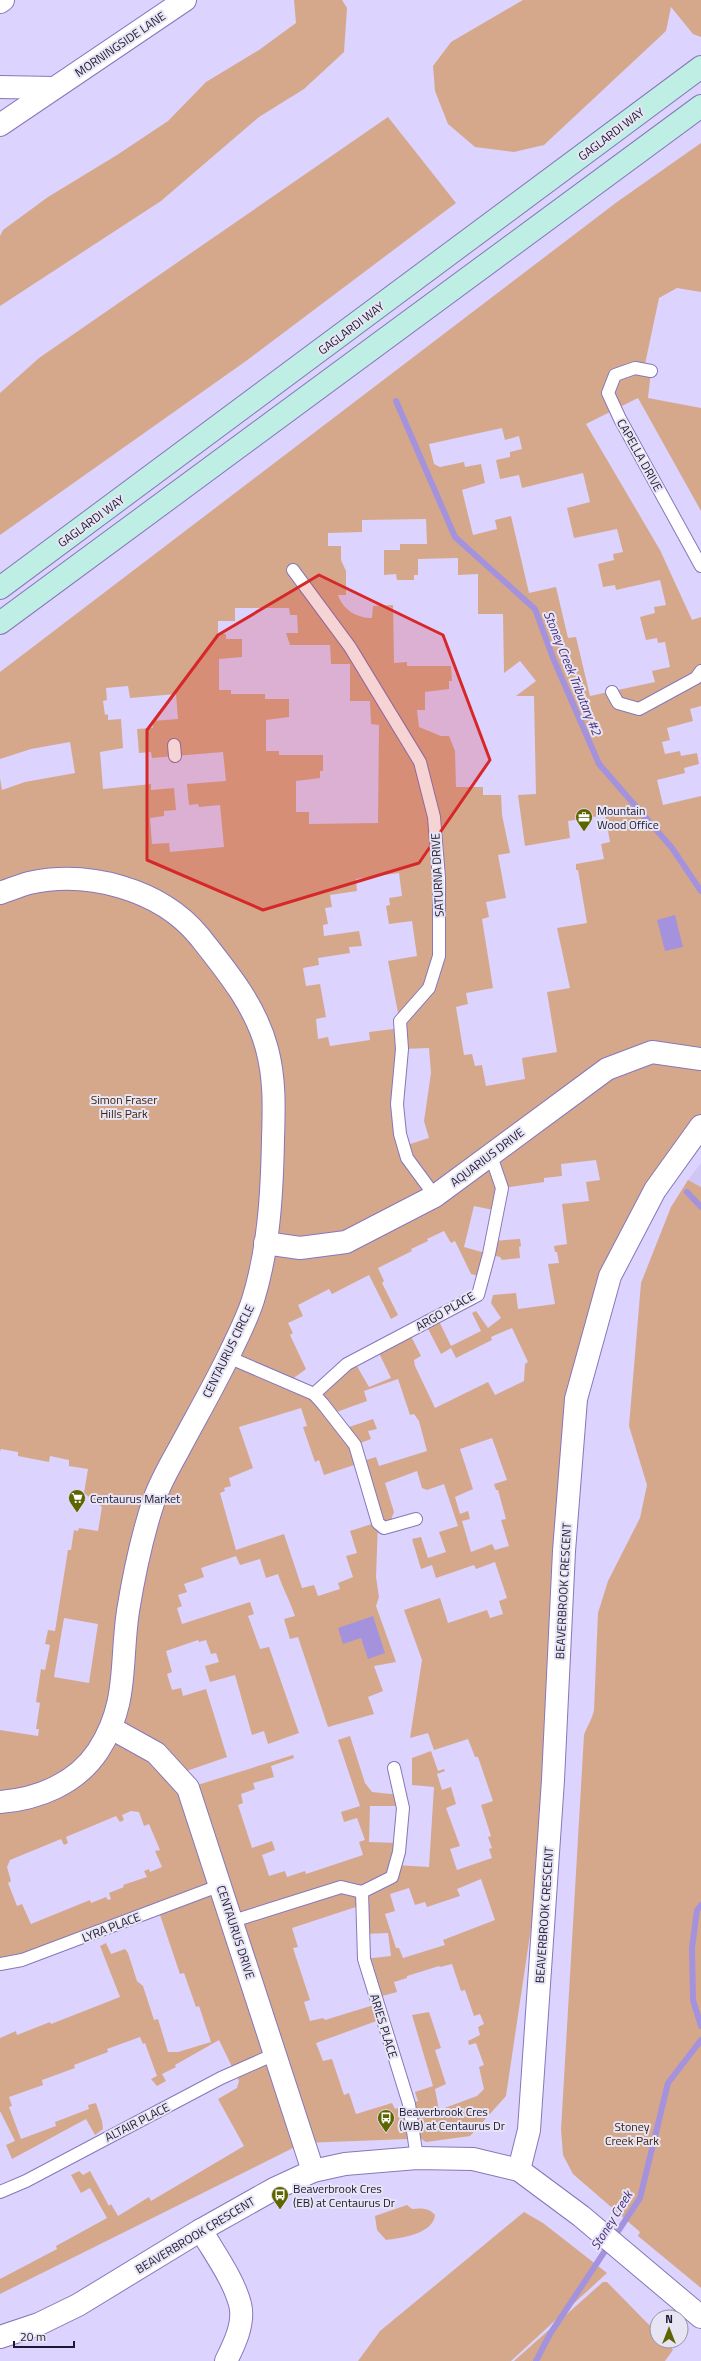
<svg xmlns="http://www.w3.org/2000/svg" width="701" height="2361" viewBox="0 0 701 2361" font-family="'Titillium Web',sans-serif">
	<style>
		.built { fill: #cfc6f5 }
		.green { fill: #d6a88b; fill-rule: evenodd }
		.water { fill: #a493dc }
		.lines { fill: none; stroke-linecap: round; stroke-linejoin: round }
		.stream { stroke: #a493dc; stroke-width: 6 }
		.service-casing { stroke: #8777ba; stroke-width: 14 }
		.minor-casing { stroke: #8777ba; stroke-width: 24 }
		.tertiary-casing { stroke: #8777ba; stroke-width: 24 }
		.secondary-casing { stroke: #8777ba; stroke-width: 24 }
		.service { stroke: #fff; stroke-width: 12 }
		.minor { stroke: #fff; stroke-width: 22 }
		.tertiary { stroke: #fff; stroke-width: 22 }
		.secondary { stroke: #bfeee5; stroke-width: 22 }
		.marked { fill: #d62828; fill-opacity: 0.2; stroke: #d62828; stroke-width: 3; stroke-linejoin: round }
		.labels { text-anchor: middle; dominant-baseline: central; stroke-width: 4; stroke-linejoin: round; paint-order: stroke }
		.street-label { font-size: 12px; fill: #1f1832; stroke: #e7e5f3 }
		.poi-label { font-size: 12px; fill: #1f1832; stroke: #e7e5f3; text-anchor: start }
		.park-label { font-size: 12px; fill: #3e220d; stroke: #e7e5f3 }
		.water-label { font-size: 13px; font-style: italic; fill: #482b80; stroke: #e7e5f3 }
	</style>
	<rect width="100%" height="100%" fill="#dcd3fe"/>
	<!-- built -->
	<polygon class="built" points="701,1163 701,1187 688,1180"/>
	<!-- green -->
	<g class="green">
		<polygon points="294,0 342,0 347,8 344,52 304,89 259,117 161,201 0,306 0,236 3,230 48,197 117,155 168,121 206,82 259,50 296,23"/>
		<polygon points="523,0 701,0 701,37 693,34 671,7 666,31 544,145 514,152 475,147 448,124 435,91 433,66 451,42"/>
		<polygon points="388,117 456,203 246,361 0,535 0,393 39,358"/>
		<path d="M701 143V292L677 288 659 298 644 369 651 371 648 398 701 408V511L638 398 586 424 660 550 692 620 701 617V706L690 709 693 721 667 728 670 740 662 742 665 754 680 751 681 756 697 753 699 764 684 768 685 773 657 780 663 805 701 796V1127L610 1276 576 1399 553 1780 506 2096 470 2136 426 2142 413 2134 408 2139 303 2143 0 2294V2279L57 2249 56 2246 107 2218 90 2188 81 2193 71 2175 79 2171 83 2175 90 2171 109 2206 111 2204 118 2216 149 2197 151 2201 244 2146 218 2099 237 2088 239 2081 219 2040 175 2065 176 2067 162 2074 166 2081 157 2086 151 2079 157 2076 145 2043 143 2044 140 2037 107 2049 108 2052 74 2065 75 2068 42 2080 43 2085 9 2097 12 2106 9 2107 21 2139 56 2126 55 2122 89 2109 88 2105 96 2103 102 2121 103 2129 95 2135 86 2119 12 2159 6 2145 15 2141 0 2111V2038L16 2031 17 2035 50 2022 51 2024 120 1997 100 1946 106 1943 111 1954 125 1949 128 1953 137 1981 143 1986 154 2020 158 2019 168 2052H178L211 2042 199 2006 196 2007 184 1973 180 1974 158 1909 0 1964V1730L38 1736 39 1729H36L40 1703 36 1702 41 1669 45 1670 50 1645 45 1644 48 1630 55 1631 68 1550H71L74 1530 78 1531 79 1528 98 1531 102 1507 84 1493 88 1469 69 1466V1460L50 1456 49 1462 18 1456V1452L1 1449 0 1451V778L2 790 25 782 75 773 70 742 31 749 0 759V672L617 202ZM502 428 505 440 519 436 522 449 510 452V457L496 460 500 479 519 475 522 488 583 473 590 502 567 508 574 538 617 529 623 552 613 554 614 560 598 564 603 587 615 585 616 590 660 580 666 605 654 607 655 613 640 617 646 640 657 638 658 643 665 642 670 667 652 671 655 682 590 696 576 637 568 638 556 587 529 593 511 516 495 520 497 529 473 535 462 490 485 483 481 464 465 467 464 462 440 467 434 464 429 444ZM426 519 427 544H400V550H384V575L396 574 397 580H414V575H418V559L458 558V575L478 574V614H503L504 673 520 661 536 681 516 696H534L536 794 518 795 525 846 570 838 568 821 605 815 610 842 601 844 604 859 576 864V870H578L587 923 557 928 570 988 547 992 557 1052 522 1058 525 1079 486 1086 482 1065 475 1066 472 1054 464 1055 456 1007 468 1004 466 993 493 988 482 919 489 917 486 902 506 898 498 855 510 853 502 815 501 795H483V787H456L455 751 449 736H441L419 727 417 710H425V692L449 689V681H452L451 666H407V662L394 663 393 605 373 606 372 618C357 618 343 610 338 595H346V571L341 560V546H328V533L362 532V520ZM235 608H289L290 615H297L298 633H286L290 645H330L331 664H350V701H370L371 724 379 725 378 823 309 824V812H296V781L320 778V771H323V755H279V751H266V720L289 717V699H265V694H231V690H219V659L242 657V639H226V634H218V621H235ZM128 686 130 698 176 694 178 719 153 721V728L137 729 139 753 151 752 152 758 223 752 226 781 187 784 189 805 198 804 199 807 220 805 224 847 170 852 169 843 152 844 150 818 164 816V811L176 810 174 788 151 790V784L103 789 100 752 123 748 121 719 108 720V714L105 715 103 701 107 700 106 688ZM399 873 402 896 389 898 390 905 386 906 389 924 412 921 417 956 388 961 401 1028 369 1032 370 1040 330 1046 328 1037 318 1039 316 1019 326 1017 320 984 306 986 303 968 319 965 318 958 350 953 349 947 362 946 359 931 324 936 323 925 328 924 325 908 332 907 330 895 357 891 356 879ZM429 1048 431 1073 424 1121 429 1138 404 1146 402 1049ZM596 1160 600 1180 586 1182 589 1201 562 1204 567 1244 554 1246 555 1252H557L559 1263 548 1264 555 1304 518 1309 516 1293 493 1295 491 1303 501 1318 488 1328 476 1311 472 1313 481 1331 451 1346 437 1317 425 1323 441 1354 451 1348 456 1358 492 1340 491 1337 512 1328 528 1362 525 1364 524 1381 495 1395 488 1382 435 1408 415 1366 414 1360 421 1356 409 1332 377 1349 391 1378 369 1387 354 1361 313 1394 287 1383 306 1369 290 1335 293 1333 288 1323 303 1316 298 1305 329 1289 332 1294 369 1275 391 1319 398 1315 382 1283 384 1281 378 1268 412 1251 411 1249 428 1241 427 1239 444 1231 451 1243 455 1241 471 1274 483 1277 489 1254 500 1257 502 1260 520 1258 519 1247 521 1246 520 1239 492 1241 489 1254 464 1247 474 1206 498 1211 502 1188 544 1182V1178L562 1176 561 1164ZM398 1379 410 1415 414 1414 419 1421 427 1451 379 1466 376 1457 360 1462 355 1445 371 1439 368 1431 377 1429 373 1419 343 1429 331 1414 367 1401 364 1391ZM301 1408 307 1426 303 1427 315 1462 319 1460 324 1475 360 1463 378 1522 350 1531 357 1553 346 1556 353 1577 338 1583 340 1589 318 1596 314 1585 302 1588 284 1534 236 1550 220 1493 225 1491 224 1488 231 1486 229 1478 253 1468 239 1427ZM492 1438 507 1480 494 1484 496 1490H498L506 1519 501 1520 509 1546 495 1550 492 1544 471 1552 462 1521 470 1519 468 1511 460 1514 455 1497 473 1489 460 1449ZM417 1471 422 1488 427 1490 444 1484 458 1526 439 1532 446 1552 428 1558 421 1537 412 1539 421 1569 432 1565 436 1578 474 1565 476 1569 495 1562 507 1598 499 1601 503 1614 490 1618 487 1610 448 1623 440 1598 404 1610 422 1660 410 1738 428 1733 434 1750 468 1739 475 1757H478L493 1801 481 1805 491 1836 488 1837 492 1848 489 1849 492 1858 457 1870 450 1849 460 1846 446 1808 456 1804 451 1787 442 1790 437 1774 445 1771 444 1769 438 1771 431 1751 412 1758V1785L434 1787 429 1867 395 1865 400 1843 369 1842 370 1806H402L400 1795 372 1792 365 1783 350 1736 338 1740 360 1806 341 1812 344 1822 357 1818 365 1840 359 1842 363 1855 306 1874 305 1871 287 1877 285 1871 269 1876 262 1855 275 1850 272 1841 252 1848 238 1805 243 1803 241 1794 255 1789 253 1783 274 1777 271 1766 294 1758 293 1755 188 1788 178 1774 227 1757 206 1689 183 1696 181 1688 172 1690 167 1674 172 1672 166 1651 198 1640 199 1642 206 1640 211 1654 216 1653 219 1662 205 1666 210 1682 235 1675 252 1735 264 1731 268 1744 299 1733 269 1647 260 1649 248 1616 254 1614 250 1602 182 1624 177 1608 182 1606 178 1595 187 1592 184 1584 204 1577 201 1568 236 1556 240 1565 260 1559 266 1578 278 1574C283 1589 290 1601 295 1616L284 1619 290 1639 298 1637 328 1727 374 1714 368 1697 383 1691 374 1666 396 1662 376 1606 379 1597 376 1577 378 1523 392 1526V1517L394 1512 385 1483ZM64 1618 98 1624 89 1683 54 1677ZM131 1811 139 1812 144 1826 149 1824 160 1850 155 1851 162 1867 150 1872 149 1869 144 1871 147 1877 123 1885 124 1887 109 1893 111 1899 108 1900 106 1897 91 1903 90 1900 31 1924 22 1904 17 1906 8 1883 11 1881 7 1867 10 1860 61 1839 64 1845 68 1843 66 1837 116 1816 120 1822 124 1820 122 1815ZM481 1879 495 1920 443 1940 445 1945 403 1958 399 1948H396L385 1914 395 1911 390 1894 409 1888 415 1905 425 1902 427 1907 460 1896 457 1889ZM362 1905 363 1934 388 1933 391 1956 364 1959 375 1998 397 1992 394 1982 407 1978V1976L439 1966 440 1967 452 1964 461 1991 465 1990 474 2016 480 2014 484 2024 478 2027 480 2035 468 2041 469 2045 476 2043 484 2065 479 2067 484 2089 477 2096 439 2110 435 2089 446 2084 435 2050 441 2048 429 2012 412 2015 433 2086 415 2092 418 2101 395 2109 392 2103 356 2114 349 2093 344 2095 332 2059 323 2061 316 2043 382 2019 377 2004 325 2020 323 2018 310 2021 304 2002 310 2000 293 1948 298 1947 292 1928Z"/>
		<path d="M688 1180 701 1187V2288L638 2236 640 2232 573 2174 563 2155 561 2130 584 1735C587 1726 592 1720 594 1710L598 1613 608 1581 640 1518 647 1485 629 1426 641 1283 671 1207Z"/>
		<path d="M407 2205 412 2209C421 2208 429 2208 435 2215 433 2234 401 2238 386 2240L377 2230 375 2216Z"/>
		<polygon points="524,2212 543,2223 607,2273 511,2361 358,2361 380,2331"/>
		<polygon points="603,2282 607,2282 657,2333 657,2341 665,2341 673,2350 665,2361 514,2361"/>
	</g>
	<!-- water -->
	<g class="water">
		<polygon points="675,915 683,947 665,951 657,920"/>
		<polygon points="373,1616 385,1653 368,1659 361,1638 343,1644 338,1628"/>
	</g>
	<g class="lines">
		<!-- stream -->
		<g class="stream">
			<polyline points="396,401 455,537 535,609 553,658 599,764 672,848 701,891"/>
			<polyline points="687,1192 701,1207"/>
			<polyline points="701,1905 697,1910 692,1948 693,2000 701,2026"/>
			<polyline points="536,2361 550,2334 640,2198 668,2083 701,2040"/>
		</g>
		<defs>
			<g id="service">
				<polyline points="651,371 635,368 615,375 608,393 620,419 701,566"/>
				<polyline points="293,570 350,647 420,762 434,817 439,878 439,956 429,988 400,1021 402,1049 397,1104 400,1134 407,1158 435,1196"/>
				<polyline points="612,692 618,703 639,709 696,678 701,671"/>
				<polyline points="174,745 175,756"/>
				<polyline points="228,1357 314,1394 323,1404 355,1445 378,1523 384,1528 416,1519"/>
				<polyline points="314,1394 347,1364 478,1295 489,1254 502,1188 490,1153"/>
				<polyline points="362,1892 364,1959 409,2104 417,2158"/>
				<polyline points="233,1921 341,1887 362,1892 392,1877 399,1852 403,1808 394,1768"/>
				<polyline points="0,1964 22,1960 221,1885"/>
				<polyline points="0,2192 26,2181 221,2078 275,2054"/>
			</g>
			<g id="minor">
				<polyline points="0,87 54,88"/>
				<polyline points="0,125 185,0"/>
				<path d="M0 893C9 890 19 886 29 883 88 870 160 889 199 936 226 970 256 1006 267 1049 275 1079 274 1108 273 1139 272 1193 269 1248 253 1300 247 1319 237 1338 229 1355 213 1388 195 1419 178 1451 169 1467 160 1483 154 1500 142 1536 134 1574 128 1611 120 1664 129 1703 98 1751 76 1784 38 1799 0 1802"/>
				<polyline points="265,1243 300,1248 346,1242 435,1196 607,1069 652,1052 701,1059"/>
				<polyline points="111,1728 156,1753 188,1788 313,2171"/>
				<polyline points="519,2170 529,2130 553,1780 564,1551 576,1399 610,1276 655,1190 701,1126"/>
				<path d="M201 2230C214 2253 233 2278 240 2304 245 2323 234 2345 226 2361"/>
			</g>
			<g id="tertiary">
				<polyline points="0,2 3,0"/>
				<polyline points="0,2337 39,2324 78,2305 201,2230 274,2189 313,2171 345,2164 417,2158 473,2159 519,2170 581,2216 701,2317"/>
			</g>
			<g id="secondary">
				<polyline points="0,588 701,67"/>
				<polyline points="0,623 701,106"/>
			</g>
		</defs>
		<!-- service casing -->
		<use href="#service" class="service-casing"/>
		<!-- minor casing -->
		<use href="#minor" class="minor-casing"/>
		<!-- tertiary casing -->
		<use href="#tertiary" class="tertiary-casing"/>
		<!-- secondary casing -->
		<use href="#secondary" class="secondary-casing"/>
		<!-- service -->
		<use href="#service" class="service"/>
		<!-- minor -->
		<use href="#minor" class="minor"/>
		<!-- tertiary -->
		<use href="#tertiary" class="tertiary"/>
		<!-- secondary -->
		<use href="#secondary" class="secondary"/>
	</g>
	<!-- marked area -->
	<path class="marked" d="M319 575 443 635 490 760 419 863 263 910 147 860V730L218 635Z"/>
	<!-- icons -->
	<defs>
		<symbol id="office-pin" viewBox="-11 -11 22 30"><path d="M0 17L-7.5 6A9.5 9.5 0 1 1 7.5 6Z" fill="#5d6400" stroke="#e7e5f3"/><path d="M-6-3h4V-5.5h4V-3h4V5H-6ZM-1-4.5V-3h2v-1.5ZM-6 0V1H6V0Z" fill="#fff"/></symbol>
		<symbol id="supermarket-pin" viewBox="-11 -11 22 30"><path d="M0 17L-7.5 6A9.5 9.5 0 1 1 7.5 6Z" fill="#5d6400" stroke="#e7e5f3"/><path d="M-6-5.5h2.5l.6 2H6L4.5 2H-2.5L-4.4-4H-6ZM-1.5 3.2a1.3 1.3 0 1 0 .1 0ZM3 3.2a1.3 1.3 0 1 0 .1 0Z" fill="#fff"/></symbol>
		<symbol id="bus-pin" viewBox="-11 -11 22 30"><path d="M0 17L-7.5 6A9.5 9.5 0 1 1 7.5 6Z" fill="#5d6400" stroke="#e7e5f3"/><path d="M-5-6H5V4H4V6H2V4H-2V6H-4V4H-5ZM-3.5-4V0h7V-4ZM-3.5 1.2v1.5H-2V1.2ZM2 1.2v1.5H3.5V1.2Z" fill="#fff"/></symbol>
	</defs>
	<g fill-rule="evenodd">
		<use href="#office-pin" x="574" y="807" width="20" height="27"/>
		<use href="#supermarket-pin" x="67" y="1488" width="20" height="27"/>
		<use href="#bus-pin" x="376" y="2108" width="20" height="27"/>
		<use href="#bus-pin" x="270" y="2185" width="20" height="27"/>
	</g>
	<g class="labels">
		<!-- street labels -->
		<g class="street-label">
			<text transform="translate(120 44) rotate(-34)">MORNINGSIDE LANE</text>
			<text transform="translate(611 134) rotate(-37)">GAGLARDI WAY</text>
			<text transform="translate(351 328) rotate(-37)">GAGLARDI WAY</text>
			<text transform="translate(640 455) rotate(61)">CAPELLA DRIVE</text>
			<text transform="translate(91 521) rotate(-36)">GAGLARDI WAY</text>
			<text transform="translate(437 875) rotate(-93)">SATURNA DRIVE</text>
			<text transform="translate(487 1157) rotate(-37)">AQUARIUS DRIVE</text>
			<text transform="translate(445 1311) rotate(-30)">ARGO PLACE</text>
			<text transform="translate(228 1351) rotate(-64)">CENTAURUS CIRCLE</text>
			<text transform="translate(563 1591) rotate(-87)">BEAVERBROOK CRESCENT</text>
			<text transform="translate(544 1915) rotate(-86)">BEAVERBROOK CRESCENT</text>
			<text transform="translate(111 1927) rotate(-21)">LYRA PLACE</text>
			<text transform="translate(236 1932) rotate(72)">CENTAURUS DRIVE</text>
			<text transform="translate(384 2026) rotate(73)">ARIES PLACE</text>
			<text transform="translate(137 2122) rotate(-27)">ALTAIR PLACE</text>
			<text transform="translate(195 2235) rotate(-31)">BEAVERBROOK CRESCENT</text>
		</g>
		<!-- poi labels -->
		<g class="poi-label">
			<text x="597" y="810">Mountain<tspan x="597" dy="14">Wood Office</tspan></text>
			<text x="90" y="1498">Centaurus Market</text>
			<text x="399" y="2111">Beaverbrook Cres<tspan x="399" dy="14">(WB) at Centaurus Dr</tspan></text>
			<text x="293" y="2188">Beaverbrook Cres<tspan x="293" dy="14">(EB) at Centaurus Dr</tspan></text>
		</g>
		<!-- park labels -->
		<g class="park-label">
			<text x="124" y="1099">Simon Fraser<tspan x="124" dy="14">Hills Park</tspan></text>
			<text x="632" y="2126">Stoney<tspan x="632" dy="14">Creek Park</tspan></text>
		</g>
		<!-- water labels -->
		<g class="water-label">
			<text transform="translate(573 673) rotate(68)">Stoney Creek Tributary #2</text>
			<text transform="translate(611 2220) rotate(-58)">Stoney Creek</text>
		</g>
	</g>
	<!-- north arrow -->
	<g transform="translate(669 2329)"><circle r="19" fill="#e7e5f3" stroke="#9793a6"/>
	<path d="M0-3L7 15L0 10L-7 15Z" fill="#5d6400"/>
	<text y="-6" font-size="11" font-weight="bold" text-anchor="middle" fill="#1f1832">N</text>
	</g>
	<!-- scale -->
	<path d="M14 2341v6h60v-6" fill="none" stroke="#1f1832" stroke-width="2"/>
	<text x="20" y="2341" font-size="12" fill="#1f1832" stroke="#e7e5f3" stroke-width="3" paint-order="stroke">20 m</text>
</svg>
